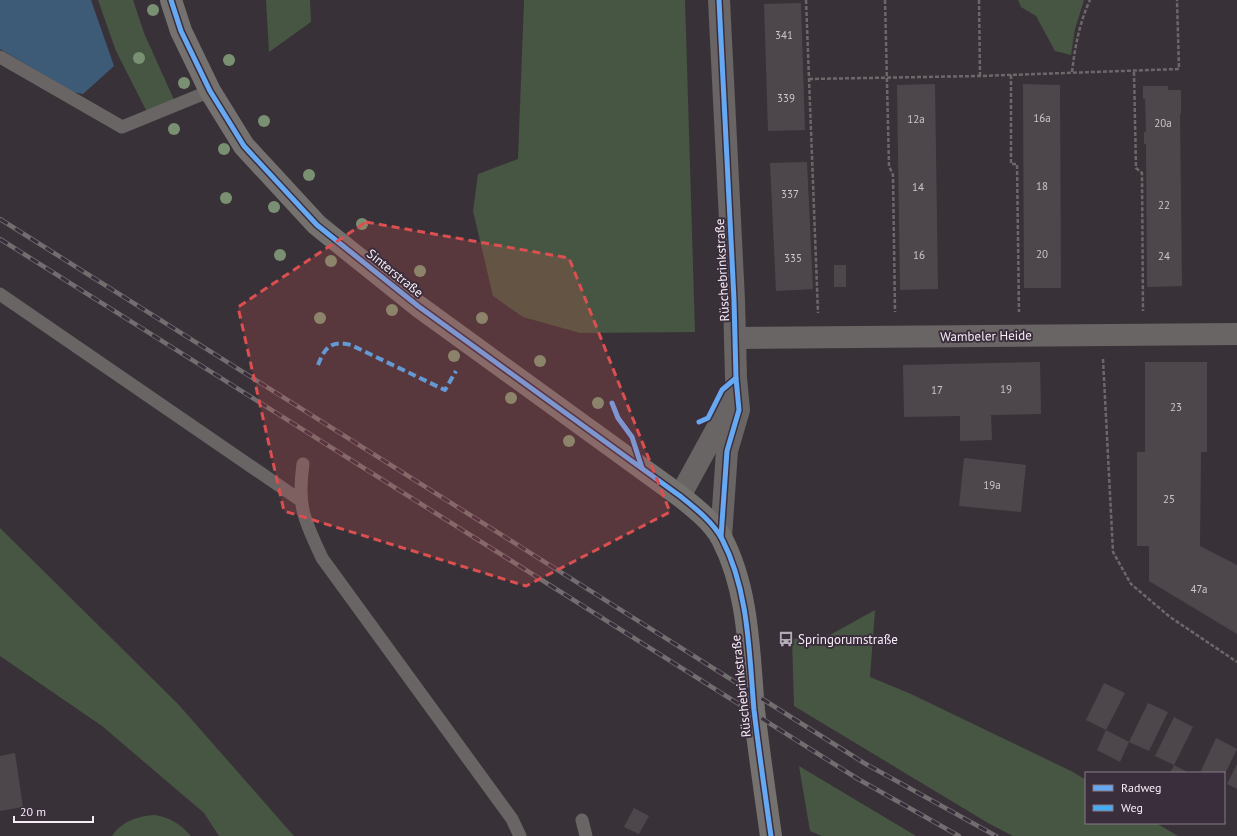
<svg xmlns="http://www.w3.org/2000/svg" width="1237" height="836" viewBox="0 0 1237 836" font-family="'PT Sans',sans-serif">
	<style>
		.green { fill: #475642 }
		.water { fill: #3d5b77 }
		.building { fill: #4d474c }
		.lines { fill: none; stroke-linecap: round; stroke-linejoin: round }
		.path { stroke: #6c6869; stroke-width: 2.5; stroke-dasharray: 4 2; stroke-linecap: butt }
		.lane { stroke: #686564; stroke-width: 13 }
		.street { stroke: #686564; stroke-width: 22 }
		.secondary { stroke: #74716f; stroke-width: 22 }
		.rail-casing { stroke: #726e6f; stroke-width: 4.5 }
		.rail { stroke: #3b2e3c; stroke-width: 3; stroke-dasharray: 9; stroke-linecap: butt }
		.quiet { stroke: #46acf6; stroke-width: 4; stroke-dasharray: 8 4; stroke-linecap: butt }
		.cycleway-casing { stroke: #3b2e3c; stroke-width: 8 }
		.cycleway { stroke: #66a8f1; stroke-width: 5 }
		.tree { fill: #799072 }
		.marked { fill: #dc4f51; fill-opacity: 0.2; stroke: #dc4f51; stroke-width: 3; stroke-dasharray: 8 5; stroke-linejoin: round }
		.labels { text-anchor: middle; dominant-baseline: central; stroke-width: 4; stroke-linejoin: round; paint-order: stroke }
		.number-label { font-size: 11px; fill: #ccc4cc }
		.street-label { font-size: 13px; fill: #f6edf6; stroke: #3b2e3c }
		.poi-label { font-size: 13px; fill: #f6edf6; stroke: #3b2e3c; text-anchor: start }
	</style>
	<rect width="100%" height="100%" fill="#383238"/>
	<!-- green -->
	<g class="green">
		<polygon points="98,0 133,0 144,33 175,102 147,112 116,51"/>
		<polygon points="266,0 310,0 311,22 269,52"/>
		<polygon points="524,0 685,0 695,332 580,333 523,317 493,296 473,211 478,174 518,159"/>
		<polygon points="1018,0 1084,0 1075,29 1071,55 1055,51 1036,16 1021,7"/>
		<polygon points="0,528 178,704 294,836 219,836 204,813 102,726 0,656"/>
		<polygon points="875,610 870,677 911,694 1073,772 1086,780 1086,823 1156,823 1178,836 1013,836 988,823 794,706 792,639 828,636"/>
		<polygon points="799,766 916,836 822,836 810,831"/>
		<path d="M155 815C171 818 180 824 191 836H112C122 821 138 816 155 815Z"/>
	</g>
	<!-- water -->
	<polygon class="water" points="0,0 91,0 114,66 83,94 73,92 0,49"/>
	<!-- building -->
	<g class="building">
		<polygon points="801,3 805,130 768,131 764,4"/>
		<polygon points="935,84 938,289 900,290 897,85"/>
		<polygon points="1023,84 1060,85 1061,288 1024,288"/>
		<polygon points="1143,86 1168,86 1168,90 1181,90 1181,114 1180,114 1182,286 1147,287 1146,144 1144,144 1144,132 1146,132 1145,99 1143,99"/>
		<polygon points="807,162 813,289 776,291 770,163"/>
		<rect x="834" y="265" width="12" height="22"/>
		<polygon points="1040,362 1041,414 991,415 992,440 960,441 960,416 904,417 903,365"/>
		<polygon points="1145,362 1207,362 1207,452 1201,452 1200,546 1237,565 1237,634 1149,581 1149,546 1137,546 1137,452 1145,452"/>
		<polygon points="964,458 1026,465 1021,512 959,506"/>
		<polygon points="1104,683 1125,693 1106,730 1086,720"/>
		<polygon points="1148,703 1168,712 1149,751 1129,742"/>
		<polygon points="1174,717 1193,727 1174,765 1155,756"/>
		<polygon points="1106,730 1129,742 1120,762 1097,750"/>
		<polygon points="1216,738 1237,749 1224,776 1224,773 1200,773"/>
		<polygon points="15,753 23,807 0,811 0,756"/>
		<polygon points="1237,764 1237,789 1227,784"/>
		<polygon points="1174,765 1189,773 1170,773"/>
		<polygon points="634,808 649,816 639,834 624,827"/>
	</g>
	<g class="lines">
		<!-- path -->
		<g class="path">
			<polyline points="806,0 818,313"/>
			<polyline points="885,0 889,166 893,175 895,312"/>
			<polyline points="979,0 980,76"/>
			<path d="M1072 72C1075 47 1079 24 1090 0"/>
			<polyline points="1134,72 1136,168 1142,173 1143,311"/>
			<polyline points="1011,75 1011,164 1017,164 1019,312"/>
			<polyline points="809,79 980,76 1179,69 1177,0"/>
			<polyline points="1103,359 1113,552 1131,584 1170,617 1237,662"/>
		</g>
		<!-- lane -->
		<g class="lane">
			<polyline points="0,57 122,127 210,91"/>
			<polyline points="0,294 300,500"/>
			<path d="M303 464C297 507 304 519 322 558L512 819 520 836"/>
			<polyline points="582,820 586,836"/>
		</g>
		<!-- street -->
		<g class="street">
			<polyline points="719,0 734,300 736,378 739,410 727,451 721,537"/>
			<polyline points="736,338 1237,334"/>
			<polyline points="680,496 727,410 731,396"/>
		</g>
		<!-- secondary -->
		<path class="secondary" d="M171 0 181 31 210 91 244 146 317 225 418 306 680 496C695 508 713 522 722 539 749 591 749 653 754 710 759 752 765 794 771 836"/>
		<defs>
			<g id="rail">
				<polyline points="0,219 864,763 996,836"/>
				<polyline points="0,239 858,779 959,836"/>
			</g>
		</defs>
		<!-- rail casing -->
		<use href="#rail" class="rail-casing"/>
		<!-- rail -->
		<use href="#rail" class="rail"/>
		<!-- quiet -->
		<path class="quiet" d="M318 365C325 347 331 340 351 345L445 390 456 371"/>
		<defs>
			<g id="cycleway">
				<path d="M171 0 181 31 210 91 244 146 317 225 418 306 680 496C695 508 713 522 722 539 749 591 749 653 754 710 759 752 765 794 771 836"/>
				<polyline points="719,0 734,300 736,378 739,410 727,451 721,537"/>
				<polyline points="612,403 618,418 632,437 642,468"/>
				<polyline points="699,422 708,418 722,390 736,378"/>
			</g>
		</defs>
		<!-- cycleway casing -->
		<use href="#cycleway" class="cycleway-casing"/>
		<!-- cycleway -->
		<use href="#cycleway" class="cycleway"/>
	</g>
	<!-- trees -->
	<g class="tree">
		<circle cx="153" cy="10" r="6"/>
		<circle cx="139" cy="58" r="6"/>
		<circle cx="229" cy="60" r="6"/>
		<circle cx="184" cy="83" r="6"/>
		<circle cx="264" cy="121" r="6"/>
		<circle cx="174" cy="129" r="6"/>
		<circle cx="224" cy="149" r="6"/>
		<circle cx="309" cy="175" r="6"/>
		<circle cx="226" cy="198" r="6"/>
		<circle cx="274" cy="207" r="6"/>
		<circle cx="362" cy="224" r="6"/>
		<circle cx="280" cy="255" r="6"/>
		<circle cx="331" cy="261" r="6"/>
		<circle cx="420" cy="271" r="6"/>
		<circle cx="392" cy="310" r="6"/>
		<circle cx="320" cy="318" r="6"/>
		<circle cx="482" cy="318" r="6"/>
		<circle cx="454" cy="356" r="6"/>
		<circle cx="540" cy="361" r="6"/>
		<circle cx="511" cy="398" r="6"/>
		<circle cx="598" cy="403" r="6"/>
		<circle cx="569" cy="441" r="6"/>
	</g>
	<!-- marked area -->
	<path class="marked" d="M366 222 569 258 670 512 526 586 284 511 238 307Z"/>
	<!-- icons -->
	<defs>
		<symbol id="bus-bare" viewBox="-9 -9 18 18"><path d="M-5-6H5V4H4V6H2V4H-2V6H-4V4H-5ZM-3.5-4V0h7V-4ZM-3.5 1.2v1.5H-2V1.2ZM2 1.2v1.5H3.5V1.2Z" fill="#b4acb4" stroke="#3b2e3c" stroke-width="2.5" paint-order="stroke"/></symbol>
	</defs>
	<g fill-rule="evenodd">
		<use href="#bus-bare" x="775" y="628" width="22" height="22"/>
	</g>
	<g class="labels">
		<!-- number labels -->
		<g class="number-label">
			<text x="784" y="35">341</text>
			<text x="786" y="98">339</text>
			<text x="1042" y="118">16a</text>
			<text x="916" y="119">12a</text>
			<text x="1163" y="123">20a</text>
			<text x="1042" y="186">18</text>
			<text x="918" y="187">14</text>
			<text x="790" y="194">337</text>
			<text x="1164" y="205">22</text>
			<text x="1042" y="254">20</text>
			<text x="919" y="255">16</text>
			<text x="1164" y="256">24</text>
			<text x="793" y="258">335</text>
			<text x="1006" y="389">19</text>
			<text x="937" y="390">17</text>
			<text x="1176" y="407">23</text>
			<text x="992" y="485">19a</text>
			<text x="1169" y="499">25</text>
			<text x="1199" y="589">47a</text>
		</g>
		<!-- street labels -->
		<g class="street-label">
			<text transform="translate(722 270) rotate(-93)">Rüschebrinkstraße</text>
			<text transform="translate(395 273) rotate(39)">Sinterstraße</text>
			<text transform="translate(986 336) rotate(-1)">Wambeler Heide</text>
			<text transform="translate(741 686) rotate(-96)">Rüschebrinkstraße</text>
		</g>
		<!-- poi labels -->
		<g class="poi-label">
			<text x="798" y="639">Springorumstraße</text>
		</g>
	</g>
	<!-- legend -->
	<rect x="1085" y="772" width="140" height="52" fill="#3b2e3c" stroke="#867a86"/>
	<rect x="1093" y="785" width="20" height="6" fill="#66a8f1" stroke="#867a86"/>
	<text x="1121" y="792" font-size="12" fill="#f6edf6">Radweg</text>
	<rect x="1093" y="805" width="20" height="6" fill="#46acf6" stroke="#867a86"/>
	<text x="1121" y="812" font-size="12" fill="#f6edf6">Weg</text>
	<!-- scale -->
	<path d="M14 816v6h79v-6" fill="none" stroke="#f6edf6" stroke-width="2"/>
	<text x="20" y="816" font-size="12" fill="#f6edf6" stroke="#3b2e3c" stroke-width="3" paint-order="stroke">20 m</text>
</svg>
